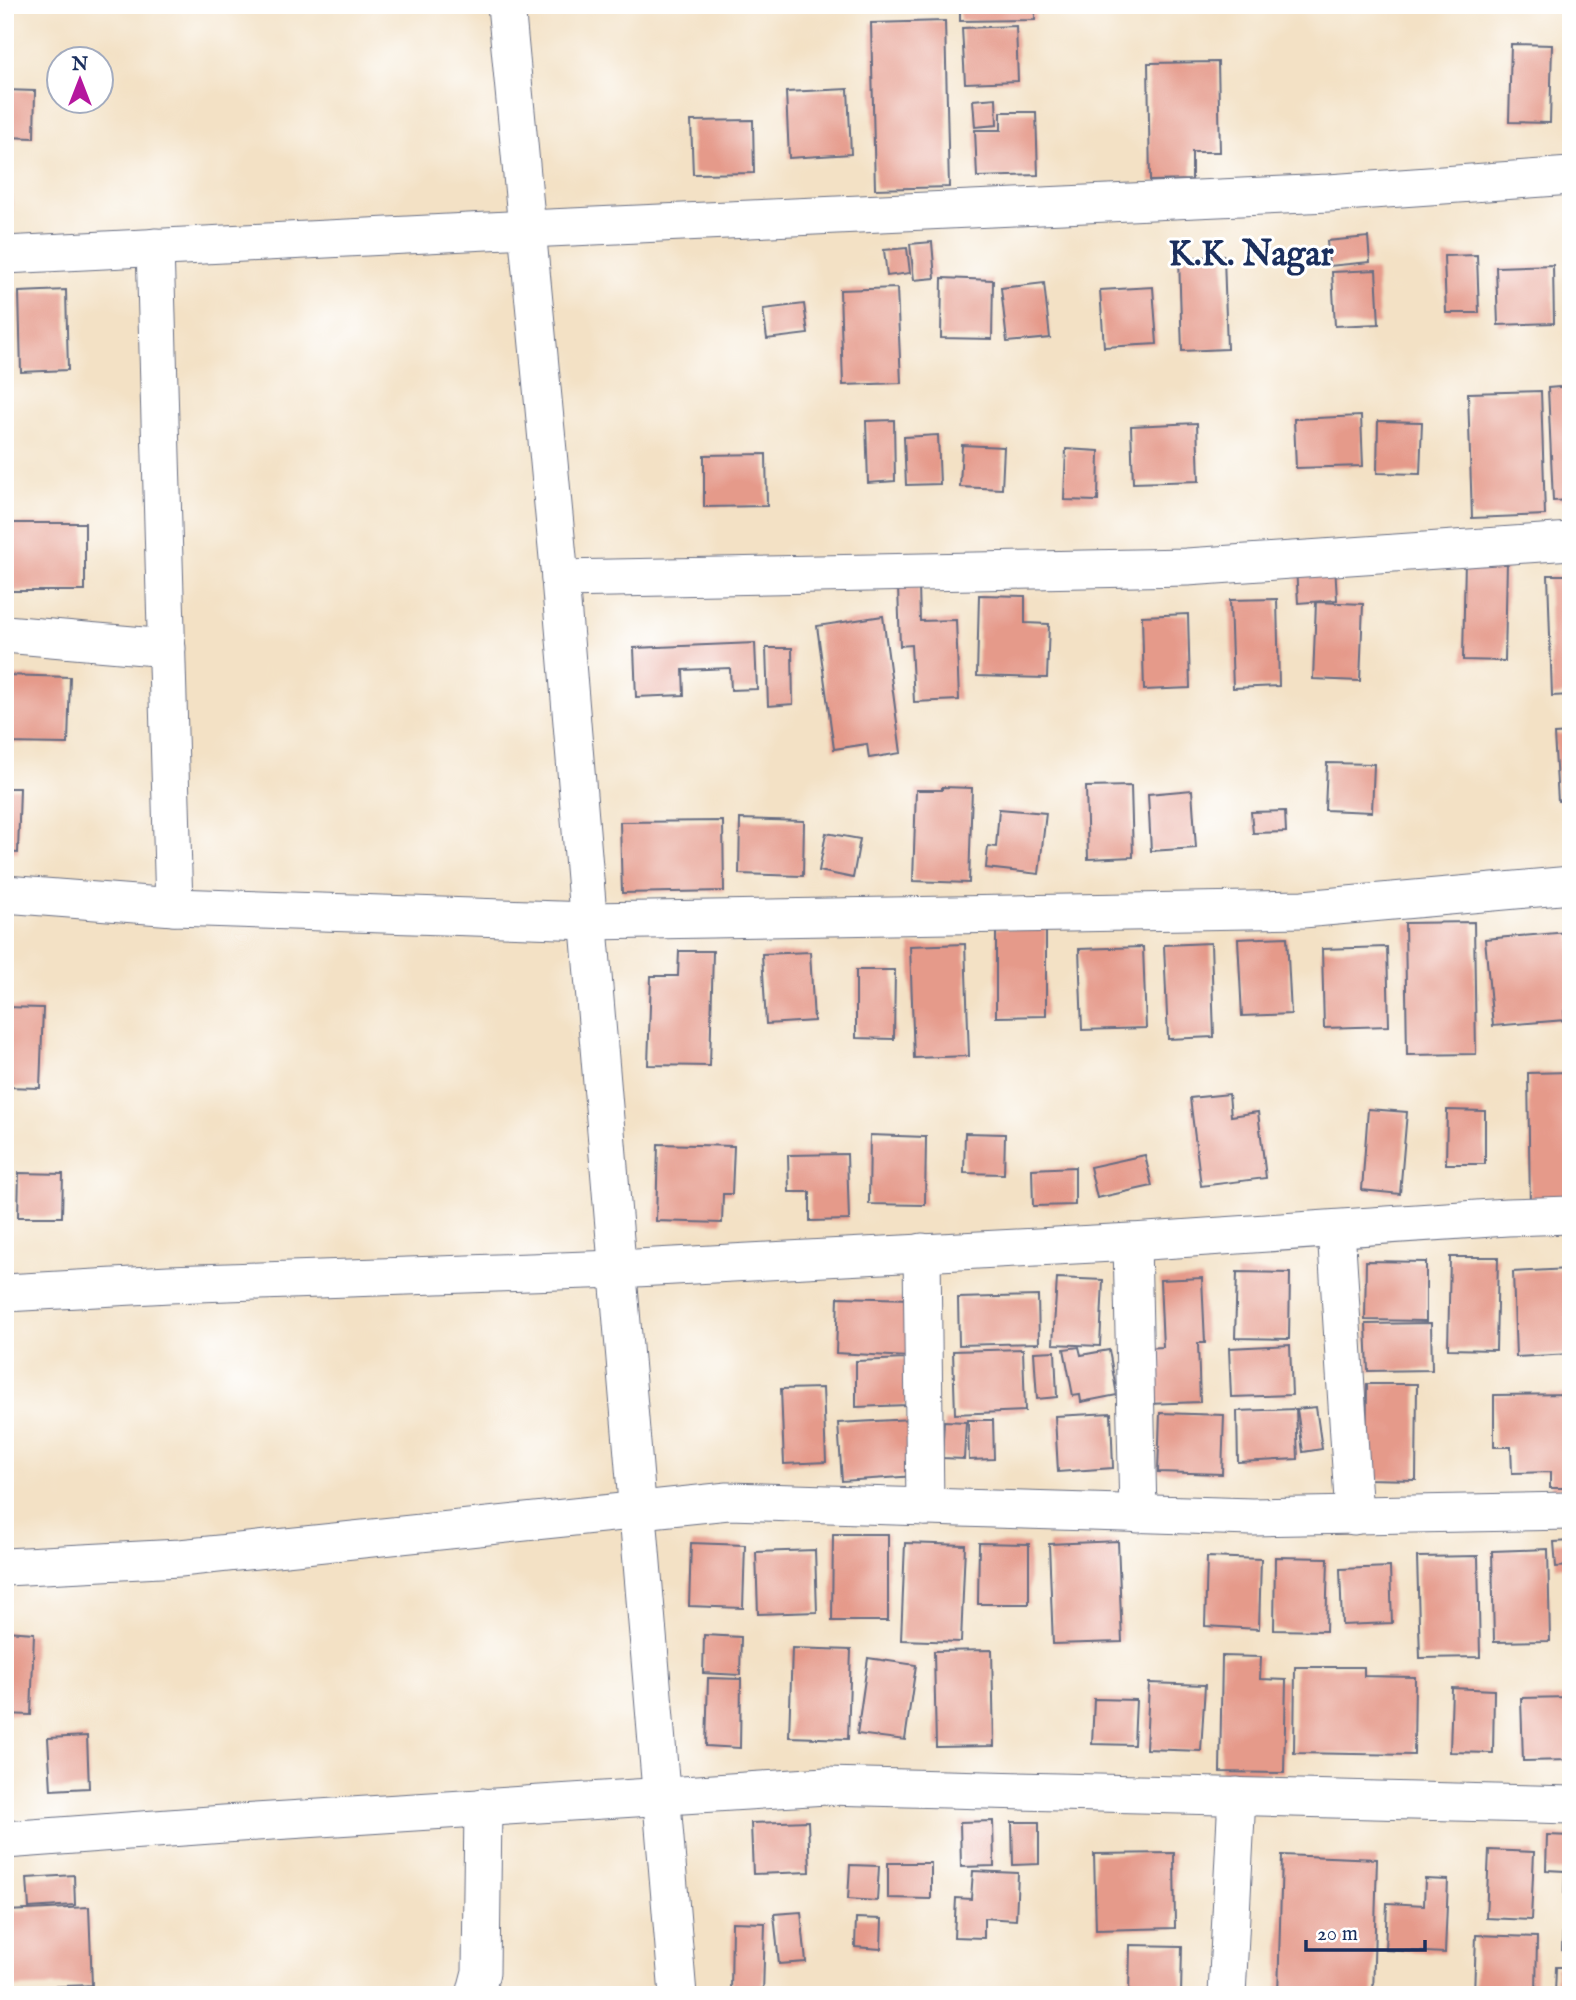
<svg xmlns="http://www.w3.org/2000/svg" width="1576" height="2000" viewBox="0 0 1576 2000" font-family="'IM FELL English',serif">
	<style>
		.building { fill: #e59a8a }
		.lines { fill: none; stroke-linecap: round; stroke-linejoin: round }
		.minor-casing { stroke: #676d82; stroke-width: 39 }
		.minor { stroke: #fff; stroke-width: 37 }
		.labels { text-anchor: middle; dominant-baseline: central; stroke-width: 6; stroke-linejoin: round; paint-order: stroke }
		.district-label { font-size: 35px; font-weight: bold; fill: #1b2f5e; stroke: #fff }
	</style>
	<rect width="100%" height="100%" fill="#fff"/>
	<filter id="ink" filterUnits="userSpaceOnUse"><feTurbulence type="fractalNoise" baseFrequency=".0143" numOctaves="2"/><feDisplacementMap in="SourceGraphic" scale="14" xChannelSelector="R" yChannelSelector="G"/><feConvolveMatrix kernelMatrix="1 2 1 2 8 2 1 2 1" color-interpolation-filters="sRGB"/></filter>
	<filter id="wash" filterUnits="userSpaceOnUse"><feTurbulence type="fractalNoise" baseFrequency=".00686" numOctaves="4" result="noise"/><feDisplacementMap in="SourceGraphic" scale="28" xChannelSelector="R" yChannelSelector="G"/><feGaussianBlur stdDeviation="1.57" result="paint"/><feColorMatrix in="noise" values="0 0 0 0 0 0 0 0 0 0 0 0 0 0 0 0 0 1.4 0 .05"/><feComposite in="paint" operator="in"/></filter>
	<g filter="url(#wash)">
		<rect width="100%" height="100%" fill="#f3e1c5"/>
		<g id="blocks">
			<!-- building -->
			<g class="building">
				<polygon points="960,5 1035,5 1035,20 960,21"/>
				<polygon points="945,21 949,187 875,189 871,23"/>
				<polygon points="1016,26 1018,81 965,83 962,28"/>
				<polygon points="1511,44 1552,45 1550,123 1509,122"/>
				<polygon points="1218,62 1220,152 1192,152 1192,180 1150,181 1148,63"/>
				<polygon points="848,89 851,154 789,158 786,92"/>
				<polygon points="5,90 35,91 34,138 5,137"/>
				<polygon points="996,98 997,125 975,127 973,100"/>
				<polygon points="1001,112 1036,112 1038,175 977,177 975,130 1001,130"/>
				<polygon points="753,120 754,173 693,174 691,121"/>
				<polygon points="5,177 11,177 13,221 5,221"/>
				<polygon points="1368,237 1370,262 1329,266 1327,241"/>
				<polygon points="932,242 935,278 914,280 910,244"/>
				<polygon points="907,248 910,273 887,276 884,250"/>
				<polygon points="1477,255 1479,313 1446,313 1444,256"/>
				<polygon points="1224,256 1227,349 1182,351 1179,258"/>
				<polygon points="1553,265 1554,323 1498,325 1496,267"/>
				<polygon points="1376,270 1379,324 1335,326 1332,272"/>
				<polygon points="942,278 993,280 992,339 941,338"/>
				<polygon points="1044,283 1050,338 1007,342 1001,288"/>
				<polygon points="1153,287 1157,344 1104,347 1100,290"/>
				<polygon points="897,288 901,383 843,385 840,290"/>
				<polygon points="66,290 68,370 21,372 19,292"/>
				<polygon points="804,304 808,334 767,339 763,309"/>
				<polygon points="1571,386 1571,500 1553,501 1548,388"/>
				<polygon points="1541,391 1545,515 1472,518 1468,393"/>
				<polygon points="1361,416 1363,466 1296,468 1294,419"/>
				<polygon points="894,420 895,481 868,483 866,421"/>
				<polygon points="1378,421 1422,422 1420,474 1377,473"/>
				<polygon points="1197,423 1199,481 1133,483 1131,426"/>
				<polygon points="938,435 940,484 906,485 904,437"/>
				<polygon points="962,445 1004,447 1002,489 960,487"/>
				<polygon points="1066,449 1099,451 1098,501 1064,500"/>
				<polygon points="766,454 767,506 704,507 704,455"/>
				<rect x="5" y="523" width="80" height="68"/>
				<polygon points="1465,559 1507,560 1505,661 1463,660"/>
				<polygon points="1335,564 1337,600 1298,603 1296,566"/>
				<polygon points="1548,575 1571,575 1571,695 1552,696"/>
				<polygon points="919,586 920,621 956,620 959,700 914,702 911,645 900,646 898,587"/>
				<polygon points="979,595 1025,596 1025,623 1049,624 1047,678 977,676"/>
				<polygon points="1277,599 1279,686 1233,688 1230,600"/>
				<polygon points="1316,602 1363,604 1360,681 1313,679"/>
				<polygon points="1188,614 1190,688 1144,690 1142,616"/>
				<polygon points="883,616 901,753 869,758 867,744 834,749 817,626"/>
				<polygon points="755,643 757,689 731,690 730,668 683,670 684,695 636,697 634,648"/>
				<polygon points="766,648 792,648 793,704 768,706"/>
				<polygon points="5,675 70,677 68,744 5,743"/>
				<polygon points="1571,733 1571,800 1558,801 1554,734"/>
				<polygon points="1327,763 1374,764 1372,812 1325,810"/>
				<polygon points="1131,786 1133,857 1088,859 1086,787"/>
				<polygon points="942,787 972,788 969,883 913,881 916,790 942,790"/>
				<polygon points="5,788 20,788 18,853 5,852"/>
				<polygon points="1192,790 1196,848 1151,851 1148,794"/>
				<polygon points="999,809 1046,813 1039,874 986,868 988,846 996,847"/>
				<polygon points="1285,811 1286,832 1253,833 1251,812"/>
				<polygon points="740,819 804,821 803,876 739,874"/>
				<polygon points="723,821 724,891 622,893 620,822"/>
				<polygon points="826,833 860,839 853,878 819,871"/>
				<polygon points="1474,922 1476,1054 1407,1055 1405,923"/>
				<polygon points="996,928 1046,928 1046,1016 996,1017"/>
				<polygon points="1568,932 1568,934 1571,933 1571,1010 1564,1011 1565,1020 1493,1026 1485,939"/>
				<polygon points="1287,937 1291,1014 1242,1016 1238,939"/>
				<polygon points="1211,943 1214,1037 1168,1039 1164,945"/>
				<polygon points="965,944 969,1056 914,1058 910,946"/>
				<polygon points="1143,947 1146,1028 1082,1030 1079,949"/>
				<polygon points="1387,947 1389,1026 1324,1028 1322,949"/>
				<polygon points="679,951 713,951 710,1066 648,1065 651,976 678,976"/>
				<polygon points="810,952 814,1021 766,1024 762,954"/>
				<polygon points="856,970 895,970 894,1039 856,1038"/>
				<polygon points="5,1007 43,1008 40,1088 5,1087"/>
				<polygon points="1571,1072 1571,1205 1530,1206 1528,1073"/>
				<polygon points="1229,1094 1231,1116 1258,1112 1266,1178 1201,1186 1190,1098"/>
				<polygon points="1368,1109 1407,1112 1400,1194 1362,1190"/>
				<polygon points="1447,1110 1485,1111 1485,1164 1446,1164"/>
				<polygon points="965,1133 1005,1134 1004,1174 964,1173"/>
				<polygon points="870,1135 926,1137 925,1205 869,1204"/>
				<polygon points="658,1144 734,1146 732,1194 723,1194 722,1223 656,1221"/>
				<polygon points="847,1154 849,1220 810,1221 810,1192 789,1192 788,1155"/>
				<polygon points="1145,1155 1152,1186 1097,1198 1090,1167"/>
				<polygon points="1075,1167 1075,1205 1033,1206 1032,1169"/>
				<polygon points="19,1173 63,1174 62,1217 18,1217"/>
				<polygon points="1450,1257 1498,1257 1496,1350 1448,1349"/>
				<polygon points="1366,1261 1426,1262 1426,1321 1365,1320"/>
				<polygon points="1568,1269 1571,1354 1516,1357 1513,1272"/>
				<polygon points="1237,1272 1290,1273 1289,1339 1235,1338"/>
				<polygon points="1057,1278 1103,1280 1100,1346 1053,1344"/>
				<polygon points="1202,1278 1205,1343 1198,1343 1200,1402 1147,1404 1144,1348 1163,1347 1160,1280"/>
				<polygon points="1038,1296 1039,1343 959,1345 958,1298"/>
				<polygon points="838,1297 912,1299 909,1357 836,1353"/>
				<polygon points="1431,1323 1432,1370 1368,1371 1366,1324"/>
				<polygon points="1290,1345 1292,1395 1231,1397 1229,1348"/>
				<polygon points="1079,1347 1081,1355 1109,1350 1117,1395 1081,1402 1080,1395 1073,1396 1064,1349"/>
				<polygon points="1023,1349 1025,1411 955,1414 953,1351"/>
				<polygon points="1055,1351 1057,1397 1037,1399 1034,1352"/>
				<polygon points="906,1359 907,1405 856,1407 856,1361"/>
				<polygon points="1367,1384 1417,1384 1416,1480 1366,1479"/>
				<polygon points="823,1388 826,1462 784,1464 781,1389"/>
				<polygon points="1571,1394 1571,1488 1550,1488 1550,1472 1512,1473 1511,1447 1494,1447 1494,1395"/>
				<polygon points="1316,1407 1322,1449 1303,1452 1297,1409"/>
				<polygon points="1296,1409 1298,1459 1238,1462 1237,1411"/>
				<polygon points="1111,1413 1113,1468 1058,1472 1055,1416"/>
				<polygon points="1160,1413 1224,1415 1222,1474 1158,1472"/>
				<polygon points="912,1419 916,1476 842,1481 838,1423"/>
				<polygon points="968,1420 993,1420 994,1459 969,1460"/>
				<polygon points="944,1421 966,1422 964,1459 942,1458"/>
				<polygon points="833,1534 888,1534 888,1621 832,1621"/>
				<polygon points="1118,1541 1122,1642 1053,1644 1049,1544"/>
				<polygon points="1571,1541 1571,1566 1556,1567 1554,1542"/>
				<polygon points="691,1543 745,1545 743,1608 689,1606"/>
				<polygon points="905,1543 965,1545 961,1642 901,1640"/>
				<polygon points="979,1543 1029,1544 1029,1604 978,1604"/>
				<polygon points="1548,1549 1550,1641 1494,1642 1492,1551"/>
				<polygon points="815,1550 817,1612 758,1614 756,1552"/>
				<polygon points="1478,1556 1480,1657 1420,1658 1417,1557"/>
				<polygon points="1207,1557 1261,1559 1259,1629 1205,1626"/>
				<polygon points="1275,1557 1328,1558 1326,1631 1274,1630"/>
				<polygon points="1390,1567 1392,1623 1342,1625 1340,1569"/>
				<polygon points="1566,1571 1571,1571 1571,1633 1567,1633"/>
				<polygon points="5,1631 34,1633 31,1715 5,1714"/>
				<polygon points="704,1635 741,1637 740,1675 703,1673"/>
				<polygon points="792,1648 851,1650 848,1739 789,1737"/>
				<polygon points="992,1650 994,1746 936,1747 934,1651"/>
				<polygon points="1222,1656 1261,1657 1260,1679 1286,1680 1284,1773 1220,1772"/>
				<polygon points="868,1658 916,1665 905,1740 857,1734"/>
				<polygon points="1295,1667 1364,1667 1364,1676 1415,1677 1414,1755 1294,1753"/>
				<polygon points="708,1678 741,1679 740,1748 706,1746"/>
				<polygon points="1149,1683 1205,1685 1201,1751 1146,1749"/>
				<polygon points="1452,1688 1494,1690 1493,1753 1450,1752"/>
				<polygon points="1571,1697 1571,1760 1523,1761 1521,1698"/>
				<polygon points="1094,1699 1136,1700 1134,1745 1092,1744"/>
				<polygon points="87,1736 89,1788 51,1790 48,1738"/>
				<polygon points="808,1821 810,1872 753,1874 751,1823"/>
				<polygon points="993,1821 994,1866 961,1867 960,1822"/>
				<polygon points="1012,1822 1039,1822 1039,1864 1013,1865"/>
				<polygon points="1547,1835 1571,1836 1571,1951 1562,1951 1565,1871 1546,1870"/>
				<polygon points="1489,1850 1534,1852 1531,1920 1486,1918"/>
				<polygon points="1174,1853 1175,1928 1096,1930 1094,1854"/>
				<polygon points="1282,1855 1377,1859 1373,1995 1278,1995"/>
				<polygon points="888,1863 931,1863 931,1899 888,1898"/>
				<polygon points="850,1865 879,1866 877,1901 848,1899"/>
				<polygon points="973,1871 1018,1873 1016,1920 984,1918 984,1938 954,1937 956,1898 971,1899"/>
				<polygon points="74,1875 75,1905 29,1908 27,1878"/>
				<polygon points="1425,1879 1448,1880 1445,1953 1385,1950 1387,1903 1424,1905"/>
				<polygon points="89,1907 92,1985 10,1988 7,1911"/>
				<polygon points="801,1912 806,1962 779,1964 774,1914"/>
				<polygon points="856,1918 882,1919 881,1949 855,1947"/>
				<polygon points="732,1922 765,1923 763,1995 731,1995"/>
				<polygon points="1476,1935 1537,1937 1536,1995 1474,1995"/>
				<polygon points="1130,1945 1182,1946 1181,1995 1129,1995"/>
				<polygon points="1556,1967 1571,1967 1571,1995 1555,1995"/>
			</g>
		</g>
	</g>
	<g filter="url(#ink)">
		<use href="#blocks" fill-opacity="0" stroke="#676d82" stroke-width="2"/>
		<g class="lines">
			<defs>
				<g id="minor">
					<polyline points="506,5 560,579 678,1995"/>
					<polyline points="155,247 174,907"/>
					<polyline points="5,255 527,229 1329,193 1571,176"/>
					<polyline points="560,579 1187,567 1571,541"/>
					<polyline points="5,634 167,648"/>
					<polyline points="5,894 174,907 589,921 1303,909 1571,885"/>
					<polyline points="1336,1229 1354,1516"/>
					<polyline points="1132,1242 1138,1514"/>
					<polyline points="922,1252 925,1507"/>
					<polyline points="5,1293 169,1284 617,1269 1132,1242 1507,1217 1571,1215"/>
					<polyline points="5,1567 180,1558 728,1501 1252,1517 1571,1511"/>
					<polyline points="5,1840 224,1824 826,1786 1571,1805"/>
					<polyline points="475,1995 481,1972 483,1807"/>
					<polyline points="1227,1995 1237,1796"/>
				</g>
			</defs>
			<!-- minor casing -->
			<use href="#minor" class="minor-casing"/>
			<!-- minor -->
			<use href="#minor" class="minor"/>
		</g>
	</g>
	<g class="labels">
		<!-- district labels -->
		<g class="district-label">
			<text x="1251" y="255">K.K. Nagar</text>
		</g>
	</g>
	<!-- margin -->
	<rect width="1576" height="2000" fill="none" stroke="#fff" stroke-width="28"/>
	<!-- north arrow -->
	<g transform="translate(80 80)"><circle r="33" fill="#ffffff" stroke="#a4acbf" stroke-width="2"/>
	<path d="M0-5L12 26L0 18L-12 26Z" fill="#b5179e"/>
	<text y="-10" font-size="19" font-weight="bold" text-anchor="middle" fill="#1b2f5e">N</text>
	</g>
	<!-- scale -->
	<path d="M1306 1940v10h119v-10" fill="none" stroke="#1b2f5e" stroke-width="3.5"/>
	<text x="1317" y="1940" font-size="21" fill="#1b2f5e" stroke="#ffffff" stroke-width="5" paint-order="stroke">20 m</text>
</svg>
